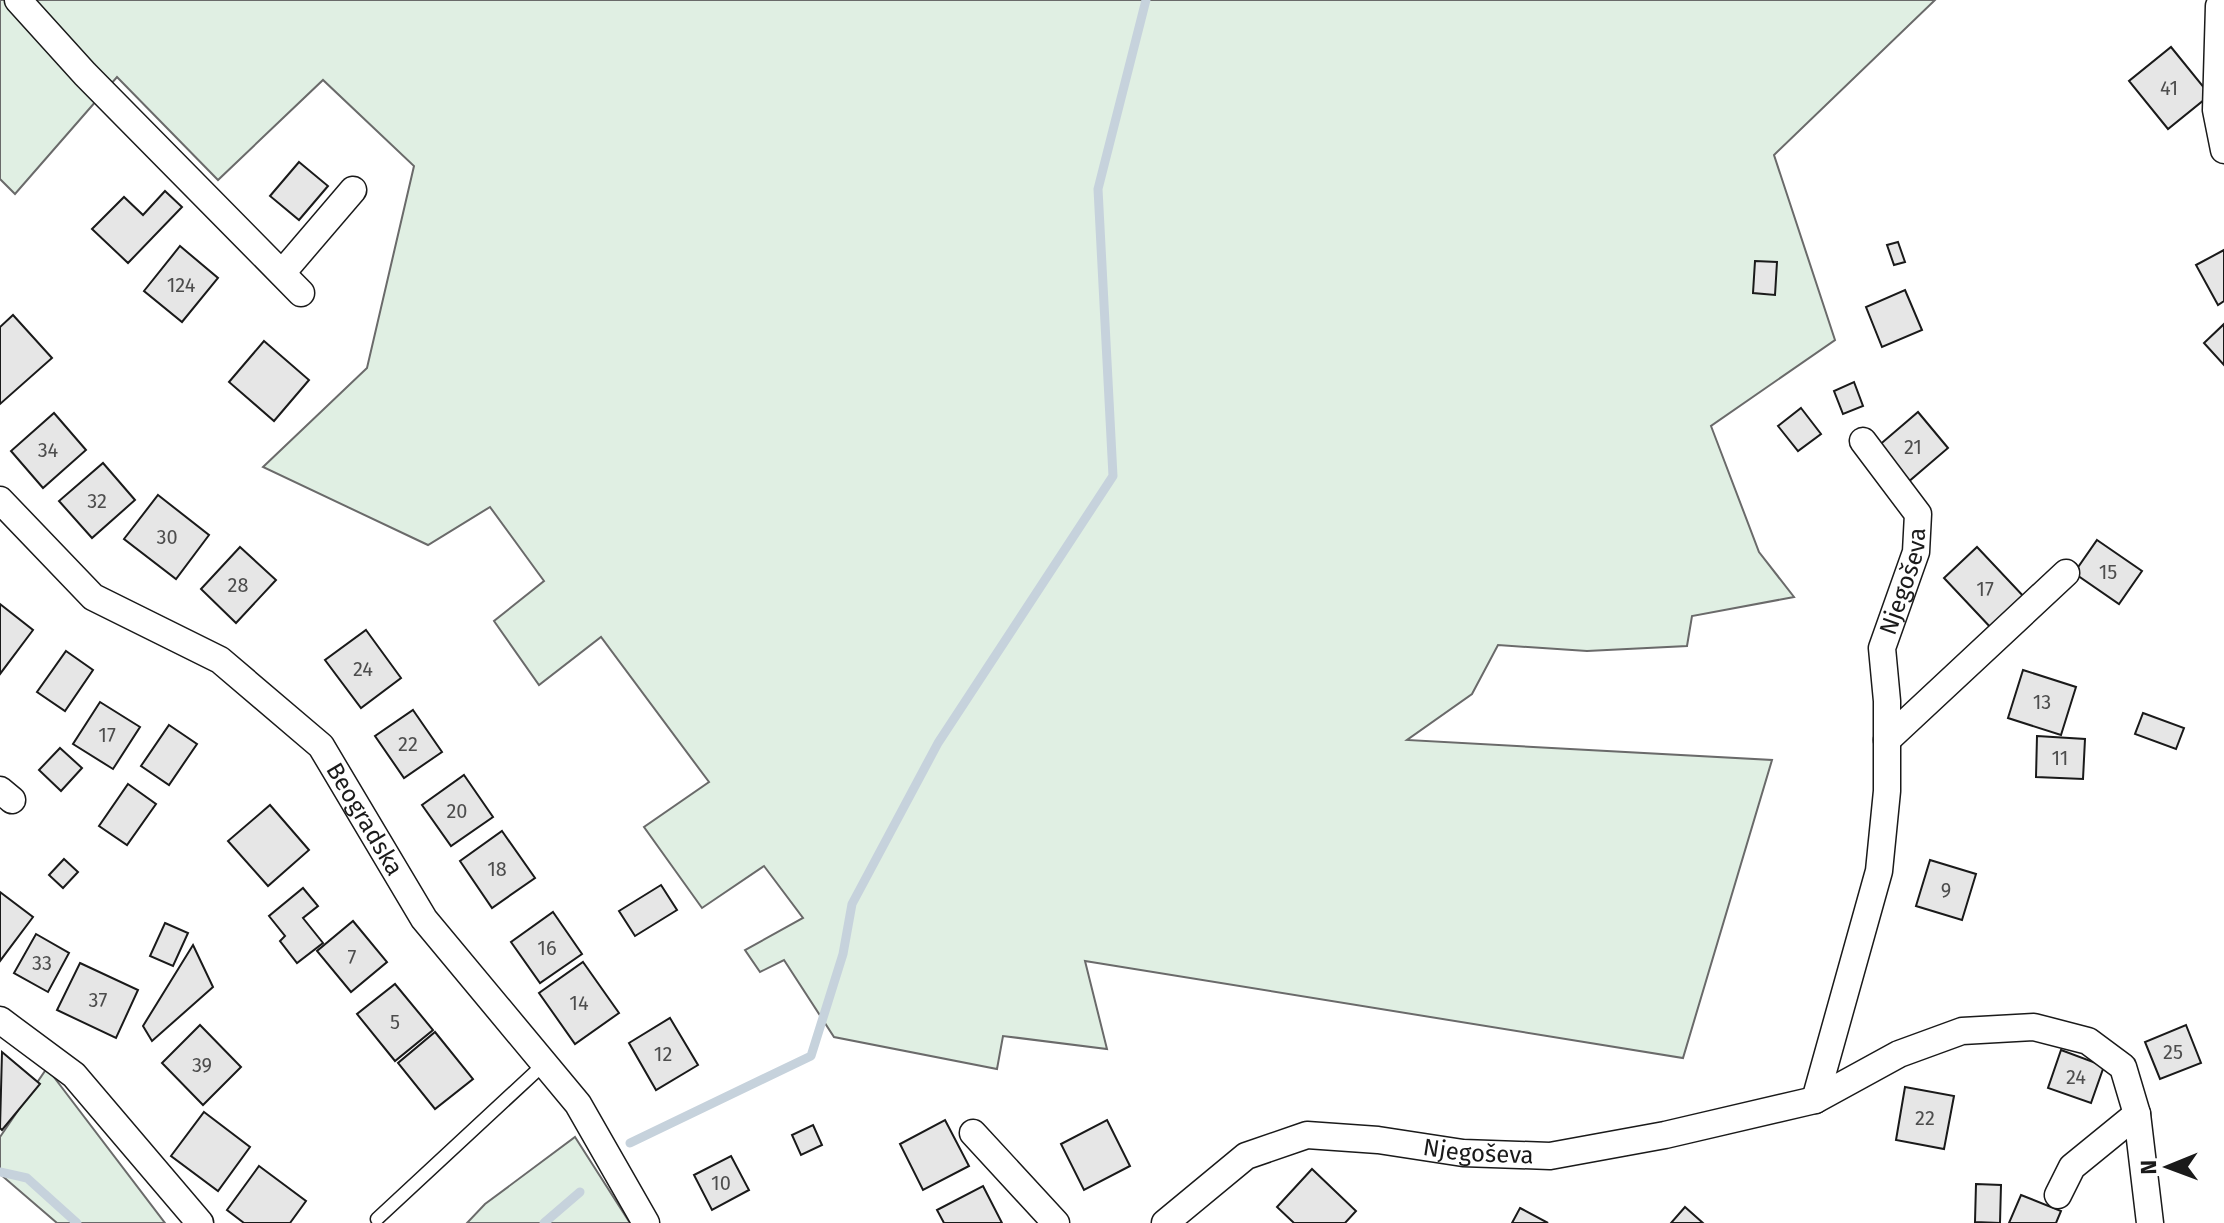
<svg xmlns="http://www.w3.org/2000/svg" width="2224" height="1223" viewBox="0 0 2224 1223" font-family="'Fira Sans',sans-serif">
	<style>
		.green { fill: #e0efe3; stroke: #6a6a6a; stroke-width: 2 }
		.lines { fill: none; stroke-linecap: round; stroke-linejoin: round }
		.stream { stroke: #c6d2dc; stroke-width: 9 }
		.building { fill: #e6e6e6; stroke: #1a1a1a; stroke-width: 2 }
		.lane-casing { stroke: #1a1a1a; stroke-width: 15 }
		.street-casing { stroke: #1a1a1a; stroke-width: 29 }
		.lane { stroke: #fff; stroke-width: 12 }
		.street { stroke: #fff; stroke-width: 26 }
		.labels { text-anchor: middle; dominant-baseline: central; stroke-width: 6; stroke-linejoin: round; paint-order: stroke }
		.number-label { font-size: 20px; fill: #4d4d4d }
		.street-label { font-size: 24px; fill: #1a1a1a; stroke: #fff }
	</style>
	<rect width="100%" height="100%" fill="#fff"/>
	<!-- green -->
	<g class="green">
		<polygon points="0,0 1935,0 1774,155 1835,340 1711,426 1759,552 1794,597 1692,616 1687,646 1587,651 1498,645 1472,694 1407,740 1772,760 1683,1058 1085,961 1107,1049 1003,1036 997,1069 834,1037 784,960 760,972 745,950 803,918 764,866 702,908 644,827 709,782 601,637 539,685 494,621 544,581 490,507 428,545 263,467 367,368 414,166 323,80 218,180 117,77 15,194 0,179"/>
		<polygon points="47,1068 165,1223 57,1223 0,1174 0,1137"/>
		<polygon points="575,1137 630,1223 467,1223 485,1204"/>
	</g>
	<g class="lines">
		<!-- stream -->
		<g class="stream">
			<polyline points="630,1143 811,1056 843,954 852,904 938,743 1113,476 1098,189 1146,0"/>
			<polyline points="0,1172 27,1178 77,1223"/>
			<polyline points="544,1223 580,1192"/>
		</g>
	</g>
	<!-- building -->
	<g class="building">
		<polygon points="2171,47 2210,95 2168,129 2129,81"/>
		<polygon points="299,162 328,186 299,220 270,196"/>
		<polygon points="165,191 182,207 128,263 92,229 124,197 143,215"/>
		<polygon points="1898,242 1905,262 1894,265 1887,245"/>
		<polygon points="180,246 218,278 182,322 144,291"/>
		<polygon points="2224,250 2224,301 2218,305 2196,265"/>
		<polygon points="1755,261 1777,262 1775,295 1753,293"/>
		<polygon points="1905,290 1922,330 1882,347 1866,307"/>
		<polygon points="13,315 52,358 0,404 0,327"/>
		<polygon points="2224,324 2224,365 2204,343"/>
		<polygon points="264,341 309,380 274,421 229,382"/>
		<polygon points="1854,382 1863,406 1843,414 1834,391"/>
		<polygon points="1801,408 1821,434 1798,451 1778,426"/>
		<polygon points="1918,412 1948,448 1907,483 1877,447"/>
		<polygon points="54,413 86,450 43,488 11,451"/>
		<polygon points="103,463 135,500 92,538 59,501"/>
		<polygon points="158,495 209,535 176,579 124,539"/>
		<polygon points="2097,540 2142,571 2119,604 2074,573"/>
		<polygon points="240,547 276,580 236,623 201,589"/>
		<polygon points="1977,547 2026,599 1993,630 1944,578"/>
		<polygon points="0,604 33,630 0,674"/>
		<polygon points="366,630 401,678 361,708 325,660"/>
		<polygon points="66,651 93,670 65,711 37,692"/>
		<polygon points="2023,670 2076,687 2061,735 2008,718"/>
		<polygon points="100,702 140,727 113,769 73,744"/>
		<polygon points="413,710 442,752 404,778 375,736"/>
		<polygon points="2143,713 2184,728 2176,749 2135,734"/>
		<polygon points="169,725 197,744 169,785 141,766"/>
		<polygon points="2037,736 2085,739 2083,779 2036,777"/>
		<polygon points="60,748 82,768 61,791 39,770"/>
		<polygon points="464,775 493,817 451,846 422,805"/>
		<polygon points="128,784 156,804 127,845 99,826"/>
		<polygon points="270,805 309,850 268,886 228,841"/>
		<polygon points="502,831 535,878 492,908 460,861"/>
		<polygon points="64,859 78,872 63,888 49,875"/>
		<polygon points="1930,860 1976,874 1962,920 1916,906"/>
		<polygon points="661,885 677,910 635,936 619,911"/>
		<polygon points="303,888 318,906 303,918 323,943 297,963 280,941 285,936 269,916"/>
		<polygon points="0,892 33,917 0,961"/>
		<polygon points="553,912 582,954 540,983 511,942"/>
		<polygon points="353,921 387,962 351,992 317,951"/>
		<polygon points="165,923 188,933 173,966 150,956"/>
		<polygon points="36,934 69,953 48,992 14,973"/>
		<polygon points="193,945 213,987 152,1041 143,1026"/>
		<polygon points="583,962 619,1013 575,1044 539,993"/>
		<polygon points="80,963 138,990 116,1038 57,1010"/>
		<polygon points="395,984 433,1030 395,1061 357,1014"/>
		<polygon points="670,1018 698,1065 656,1090 629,1043"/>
		<polygon points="200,1025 241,1067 203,1105 162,1063"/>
		<polygon points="2186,1025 2201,1063 2160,1079 2145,1042"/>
		<polygon points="435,1032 473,1079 435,1109 398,1063"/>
		<polygon points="2061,1050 2104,1066 2091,1103 2048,1088"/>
		<polygon points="2,1052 40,1084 2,1130 0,1128"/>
		<polygon points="1905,1087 1954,1096 1944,1149 1896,1140"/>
		<polygon points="204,1112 250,1147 218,1191 171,1156"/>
		<polygon points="945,1120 969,1166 923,1190 900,1144"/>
		<polygon points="1107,1120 1130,1166 1084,1190 1061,1144"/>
		<polygon points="813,1125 822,1145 801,1155 792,1135"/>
		<polygon points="731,1156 749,1190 712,1210 694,1175"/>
		<polygon points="259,1166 306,1201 290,1223 244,1223 227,1210"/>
		<polygon points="1312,1169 1356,1211 1345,1223 1294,1223 1277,1207"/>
		<polygon points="1976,1184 2001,1185 2000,1223 1975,1222"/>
		<polygon points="983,1186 1002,1223 944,1223 937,1210"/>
		<polygon points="2021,1195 2061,1211 2056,1223 2009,1223"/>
		<polygon points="1685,1207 1703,1223 1671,1223"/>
		<polygon points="1520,1208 1548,1223 1512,1223"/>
	</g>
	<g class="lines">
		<defs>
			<polyline id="lane" points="377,1219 544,1064"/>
			<g id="street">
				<polyline points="18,0 85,74 301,293"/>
				<polyline points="2222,0 2219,6 2216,110 2224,150"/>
				<polyline points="282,273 353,190"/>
				<path id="s1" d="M0 500 93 597 220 660 321 746 424 919 578 1104 646 1223"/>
				<polyline points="1887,740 2066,573"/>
				<polyline points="0,790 12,800"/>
				<polyline points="0,1020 74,1075 200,1223"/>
				<path id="s2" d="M1815 1100 1879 871 1887 791V701L1882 648 1916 552 1918 514 1863 441"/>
				<polyline points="973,1133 1056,1223"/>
				<polyline points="2058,1195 2072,1167 2137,1114"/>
				<path id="s3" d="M1165 1223 1246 1156 1307 1135 1378 1140 1463 1153 1550 1156 1665 1135 1815 1100 1899 1054 1962 1031 2034 1027 2088 1041 2123 1067 2137 1114 2150 1223"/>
			</g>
		</defs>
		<!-- lane casing -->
		<use href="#lane" class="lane-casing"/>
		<!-- street casing -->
		<use href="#street" class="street-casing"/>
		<!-- lane -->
		<use href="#lane" class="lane"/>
		<!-- street -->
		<use href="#street" class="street"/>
	</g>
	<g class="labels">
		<!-- number labels -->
		<g class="number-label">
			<text x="2169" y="88">41</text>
			<text x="181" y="285">124</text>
			<text x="1913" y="447">21</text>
			<text x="48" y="450">34</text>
			<text x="97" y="501">32</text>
			<text x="167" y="537">30</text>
			<text x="2108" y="572">15</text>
			<text x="238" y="585">28</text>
			<text x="1985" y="589">17</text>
			<text x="363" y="669">24</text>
			<text x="2042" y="702">13</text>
			<text x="107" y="735">17</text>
			<text x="408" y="744">22</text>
			<text x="2060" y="758">11</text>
			<text x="457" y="811">20</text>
			<text x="497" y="869">18</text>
			<text x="1946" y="890">9</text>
			<text x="547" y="948">16</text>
			<text x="352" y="957">7</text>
			<text x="42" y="963">33</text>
			<text x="98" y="1000">37</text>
			<text x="579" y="1003">14</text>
			<text x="395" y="1022">5</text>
			<text x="2173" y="1052">25</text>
			<text x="663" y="1054">12</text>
			<text x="202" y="1065">39</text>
			<text x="2076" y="1077">24</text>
			<text x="1925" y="1118">22</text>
			<text x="721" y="1183">10</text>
		</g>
		<!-- street labels -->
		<g class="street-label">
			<text stroke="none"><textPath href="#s2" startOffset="532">Njegoševa</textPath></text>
			<text stroke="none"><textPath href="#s1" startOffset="494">Beogradska</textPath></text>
			<text stroke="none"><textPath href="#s3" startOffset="342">Njegoševa</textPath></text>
		</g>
	</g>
	<!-- north arrow -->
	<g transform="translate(2168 1167) rotate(269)" stroke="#ffffff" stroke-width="6" paint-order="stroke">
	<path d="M0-6L14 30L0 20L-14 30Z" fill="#1a1a1a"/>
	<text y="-12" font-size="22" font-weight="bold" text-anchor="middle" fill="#1a1a1a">N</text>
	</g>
</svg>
